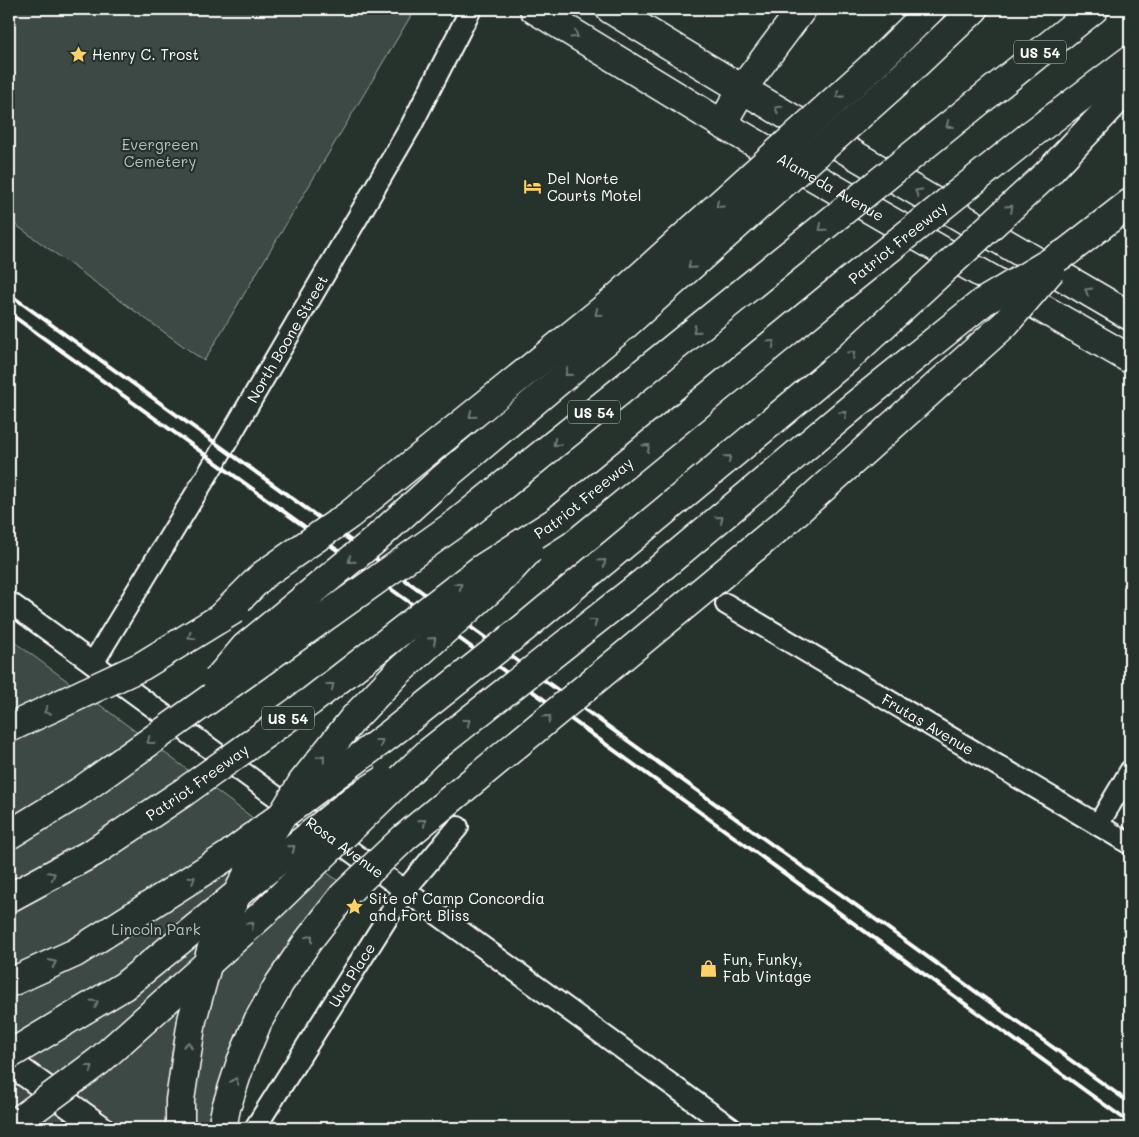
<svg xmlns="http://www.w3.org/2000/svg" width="1139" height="1137" viewBox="0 0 1139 1137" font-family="Mali,sans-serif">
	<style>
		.green { fill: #3e4944; stroke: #9ea4a2 }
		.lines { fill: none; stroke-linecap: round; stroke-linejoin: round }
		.minor-casing { stroke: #fff; stroke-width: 24 }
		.tertiary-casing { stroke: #fff; stroke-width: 29 }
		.secondary-casing { stroke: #fff; stroke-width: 31 }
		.motorway-casing { stroke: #fff; stroke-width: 31 }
		.minor { stroke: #26332d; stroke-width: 20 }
		.tertiary { stroke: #26332d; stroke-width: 25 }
		.secondary { stroke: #26332d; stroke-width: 28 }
		.motorway { stroke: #26332d; stroke-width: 28 }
		.rail { stroke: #fff; stroke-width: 4 }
		.motorway-bridge-casing { stroke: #fff; stroke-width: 31; stroke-linecap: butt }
		.motorway-bridge { stroke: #26332d; stroke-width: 28 }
		.oneway { stroke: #727a76 }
		.labels { text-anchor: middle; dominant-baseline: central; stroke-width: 4.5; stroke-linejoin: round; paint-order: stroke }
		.shield { fill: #26332d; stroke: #bec2c0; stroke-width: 1 }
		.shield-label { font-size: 14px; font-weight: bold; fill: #fff }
		.poi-label { font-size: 15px; fill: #fff; stroke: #26332d; text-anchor: start }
		.park-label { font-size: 15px; fill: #bbbfbe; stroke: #26332d }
		.street-label { font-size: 15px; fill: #fff; stroke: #26332d }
	</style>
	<rect width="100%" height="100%" fill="#26332d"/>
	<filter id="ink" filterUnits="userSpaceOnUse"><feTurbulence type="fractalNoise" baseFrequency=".02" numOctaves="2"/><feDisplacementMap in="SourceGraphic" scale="10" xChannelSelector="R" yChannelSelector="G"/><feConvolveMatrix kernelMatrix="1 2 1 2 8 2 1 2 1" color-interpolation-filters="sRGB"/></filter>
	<g filter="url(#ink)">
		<!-- green -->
		<g class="green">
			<polygon points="9,9 415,9 204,361 9,220"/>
			<polygon points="9,638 356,894 297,978 207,1128 9,1128"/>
		</g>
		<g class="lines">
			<defs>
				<g id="minor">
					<path id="s1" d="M9 602 731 1128"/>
					<path id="s2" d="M726 604 1130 844"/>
					<path id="s3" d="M93 663 215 462 411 126 471 9"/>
					<polyline points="1098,825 1130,771"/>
					<path id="s4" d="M255 1128 405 890 458 827"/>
				</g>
				<polyline id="tertiary" points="9,1062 101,1128"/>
				<g id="secondary">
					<path id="s5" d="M534 9 722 124 1130 359"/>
					<polyline points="610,9 742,89 1130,316"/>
					<polyline points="722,124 742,89 802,9"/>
				</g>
				<g id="motorway">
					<polyline points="876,63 931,9"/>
					<polyline points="897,82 974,9"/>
					<polyline points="987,95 1094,9"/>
					<polyline points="1032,134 1130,60"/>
					<polyline points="1049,172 1130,86"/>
					<polyline points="1067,252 1130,203"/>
				</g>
			</defs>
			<!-- minor casing -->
			<use href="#minor" class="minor-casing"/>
			<!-- tertiary casing -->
			<use href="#tertiary" class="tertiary-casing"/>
			<!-- secondary casing -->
			<use href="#secondary" class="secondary-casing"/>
			<!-- motorway casing -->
			<use href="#motorway" class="motorway-casing"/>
			<!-- minor -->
			<use href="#minor" class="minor"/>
			<!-- tertiary -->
			<use href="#tertiary" class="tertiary"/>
			<!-- secondary -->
			<use href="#secondary" class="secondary"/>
			<!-- motorway -->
			<use href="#motorway" class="motorway"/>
			<!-- rail -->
			<g class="rail">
				<polyline points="9,294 1130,1103"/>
				<polyline points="9,313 1130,1123"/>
			</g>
			<defs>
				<g id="motorway-bridge">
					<polyline points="219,619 263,575 349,515 611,303 876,63"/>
					<polyline points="217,680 245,647 375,540 440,481 624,326 897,82"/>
					<polyline points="9,728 142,666 235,609"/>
					<polyline points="9,835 79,792 458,522 987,95"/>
					<path id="s6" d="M9 898 94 852 184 792 311 701 481 569 555 522 843 286 1032 134"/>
					<polyline points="9,983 75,953 229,855 389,735 525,627 847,359 1049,172"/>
					<polyline points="9,1055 124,986 354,799 384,780"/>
					<polyline points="9,1128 99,1061 265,912 428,753 644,582 854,406 983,302 1067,252"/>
					<polyline points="180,1128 180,1100 192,1020 214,940 254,861 302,783 353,719 397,673 504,577 529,550"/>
					<polyline points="222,1128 226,1108 241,1062 258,1021 279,984 308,941 343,896 404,838 782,525 1005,324 1051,270"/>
				</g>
			</defs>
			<!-- motorway-bridge casing -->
			<use href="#motorway-bridge" class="motorway-bridge-casing"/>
			<!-- motorway-bridge -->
			<use href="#motorway-bridge" class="motorway-bridge"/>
		</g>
		<!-- one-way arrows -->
		<defs><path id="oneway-chevron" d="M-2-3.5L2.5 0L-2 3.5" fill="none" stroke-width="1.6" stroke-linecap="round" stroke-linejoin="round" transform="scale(1.25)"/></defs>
		<g class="oneway">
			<use href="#oneway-chevron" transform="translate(575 35) rotate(32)"/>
			<use href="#oneway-chevron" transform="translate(839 95) rotate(138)"/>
			<use href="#oneway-chevron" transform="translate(778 109) rotate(-150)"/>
			<use href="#oneway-chevron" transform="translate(949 125) rotate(141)"/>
			<use href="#oneway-chevron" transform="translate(918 192) rotate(-150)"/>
			<use href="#oneway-chevron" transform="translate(719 205) rotate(138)"/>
			<use href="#oneway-chevron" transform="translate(1010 208) rotate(-43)"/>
			<use href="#oneway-chevron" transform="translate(822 228) rotate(141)"/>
			<use href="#oneway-chevron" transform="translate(691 266) rotate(138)"/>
			<use href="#oneway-chevron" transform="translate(1088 291) rotate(-150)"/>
			<use href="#oneway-chevron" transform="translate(598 313) rotate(141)"/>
			<use href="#oneway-chevron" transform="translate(696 330) rotate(141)"/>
			<use href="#oneway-chevron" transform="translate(772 343) rotate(-39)"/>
			<use href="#oneway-chevron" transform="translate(852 354) rotate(-43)"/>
			<use href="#oneway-chevron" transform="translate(568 373) rotate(140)"/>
			<use href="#oneway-chevron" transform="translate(844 414) rotate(-40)"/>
			<use href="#oneway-chevron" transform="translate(472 415) rotate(141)"/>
			<use href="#oneway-chevron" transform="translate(556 443) rotate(141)"/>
			<use href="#oneway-chevron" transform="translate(647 447) rotate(-39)"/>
			<use href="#oneway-chevron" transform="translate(728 458) rotate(-40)"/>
			<use href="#oneway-chevron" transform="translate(720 519) rotate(-40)"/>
			<use href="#oneway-chevron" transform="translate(351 560) rotate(140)"/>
			<use href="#oneway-chevron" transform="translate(603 562) rotate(-40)"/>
			<use href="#oneway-chevron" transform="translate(459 586) rotate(-38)"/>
			<use href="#oneway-chevron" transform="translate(594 622) rotate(-38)"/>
			<use href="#oneway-chevron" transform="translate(191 636) rotate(149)"/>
			<use href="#oneway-chevron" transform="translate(433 640) rotate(-42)"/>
			<use href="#oneway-chevron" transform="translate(331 686) rotate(-38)"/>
			<use href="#oneway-chevron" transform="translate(47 711) rotate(154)"/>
			<use href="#oneway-chevron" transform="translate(548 718) rotate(-40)"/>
			<use href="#oneway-chevron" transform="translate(467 722) rotate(-38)"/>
			<use href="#oneway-chevron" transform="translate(150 741) rotate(144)"/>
			<use href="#oneway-chevron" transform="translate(380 742) rotate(-37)"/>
			<use href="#oneway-chevron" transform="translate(322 758) rotate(-51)"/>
			<use href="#oneway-chevron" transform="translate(423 822) rotate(-40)"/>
			<use href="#oneway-chevron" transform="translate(292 848) rotate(-39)"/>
			<use href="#oneway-chevron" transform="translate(52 875) rotate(-28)"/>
			<use href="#oneway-chevron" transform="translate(192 879) rotate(-33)"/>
			<use href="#oneway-chevron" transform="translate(251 925) rotate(-42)"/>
			<use href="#oneway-chevron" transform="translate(310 938) rotate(-53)"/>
			<use href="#oneway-chevron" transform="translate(53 963) rotate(-25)"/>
			<use href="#oneway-chevron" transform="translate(95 1003) rotate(-31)"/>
			<use href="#oneway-chevron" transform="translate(188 1045) rotate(-81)"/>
			<use href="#oneway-chevron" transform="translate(90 1068) rotate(-37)"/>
			<use href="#oneway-chevron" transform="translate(235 1081) rotate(-72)"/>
		</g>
	</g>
	<!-- icons -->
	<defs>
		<symbol id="sight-bare" viewBox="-9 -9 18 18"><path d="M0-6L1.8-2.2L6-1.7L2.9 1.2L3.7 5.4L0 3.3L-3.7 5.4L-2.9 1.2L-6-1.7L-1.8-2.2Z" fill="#ffd166" stroke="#26332d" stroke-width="2.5" paint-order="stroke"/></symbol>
		<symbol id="hotel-bare" viewBox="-9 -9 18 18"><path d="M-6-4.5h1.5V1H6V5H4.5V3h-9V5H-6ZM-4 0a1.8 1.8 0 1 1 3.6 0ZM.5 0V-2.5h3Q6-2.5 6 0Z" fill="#ffd166" stroke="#26332d" stroke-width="2.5" paint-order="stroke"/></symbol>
		<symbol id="shop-bare" viewBox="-9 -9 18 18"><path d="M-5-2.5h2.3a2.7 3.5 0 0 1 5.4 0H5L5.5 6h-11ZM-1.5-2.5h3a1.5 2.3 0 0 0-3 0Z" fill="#ffd166" stroke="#26332d" stroke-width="2.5" paint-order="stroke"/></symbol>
	</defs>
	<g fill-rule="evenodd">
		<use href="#sight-bare" x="66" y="42" width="25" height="25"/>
		<use href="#hotel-bare" x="520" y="174" width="25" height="25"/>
		<use href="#sight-bare" x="342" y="894" width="25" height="25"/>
		<use href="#shop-bare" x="696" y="956" width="25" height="25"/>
	</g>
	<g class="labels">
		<!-- shield labels -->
		<g class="shield">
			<rect x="1014" y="40.5" width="52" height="23" rx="4"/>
			<rect x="568" y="400.5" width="52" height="23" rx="4"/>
			<rect x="262" y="706.5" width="52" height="23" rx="4"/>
		</g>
		<g class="shield-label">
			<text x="1040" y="52">US 54</text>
			<text x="594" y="412">US 54</text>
			<text x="288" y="718">US 54</text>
		</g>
		<!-- poi labels -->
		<g class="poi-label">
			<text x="92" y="54">Henry C. Trost</text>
			<text x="547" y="178">Del Norte<tspan x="547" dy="17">Courts Motel</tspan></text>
			<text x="369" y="898">Site of Camp Concordia<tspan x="369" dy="17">and Fort Bliss</tspan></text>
			<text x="723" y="959">Fun, Funky,<tspan x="723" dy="17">Fab Vintage</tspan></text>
		</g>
		<!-- park labels -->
		<g class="park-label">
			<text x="160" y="144">Evergreen<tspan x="160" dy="17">Cemetery</tspan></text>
			<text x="156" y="929">Lincoln Park</text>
		</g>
		<!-- street labels -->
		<g class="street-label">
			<text stroke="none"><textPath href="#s5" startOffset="346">Alameda Avenue</textPath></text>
			<text stroke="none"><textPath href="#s6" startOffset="1106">Patriot Freeway</textPath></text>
			<text stroke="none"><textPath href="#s3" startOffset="378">North Boone Street</textPath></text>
			<text stroke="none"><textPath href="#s6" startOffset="701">Patriot Freeway</textPath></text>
			<text stroke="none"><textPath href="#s2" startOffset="235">Frutas Avenue</textPath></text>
			<text stroke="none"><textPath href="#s6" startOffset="221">Patriot Freeway</textPath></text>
			<text stroke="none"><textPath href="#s1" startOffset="416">Rosa Avenue</textPath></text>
			<text stroke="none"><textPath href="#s4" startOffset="181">Uva Place</textPath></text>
		</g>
	</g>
	<!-- margin -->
	<rect width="1139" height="1137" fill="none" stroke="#26332d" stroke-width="30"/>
	<rect x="15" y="15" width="1109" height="1107" fill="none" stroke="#fff" stroke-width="2" filter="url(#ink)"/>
</svg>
